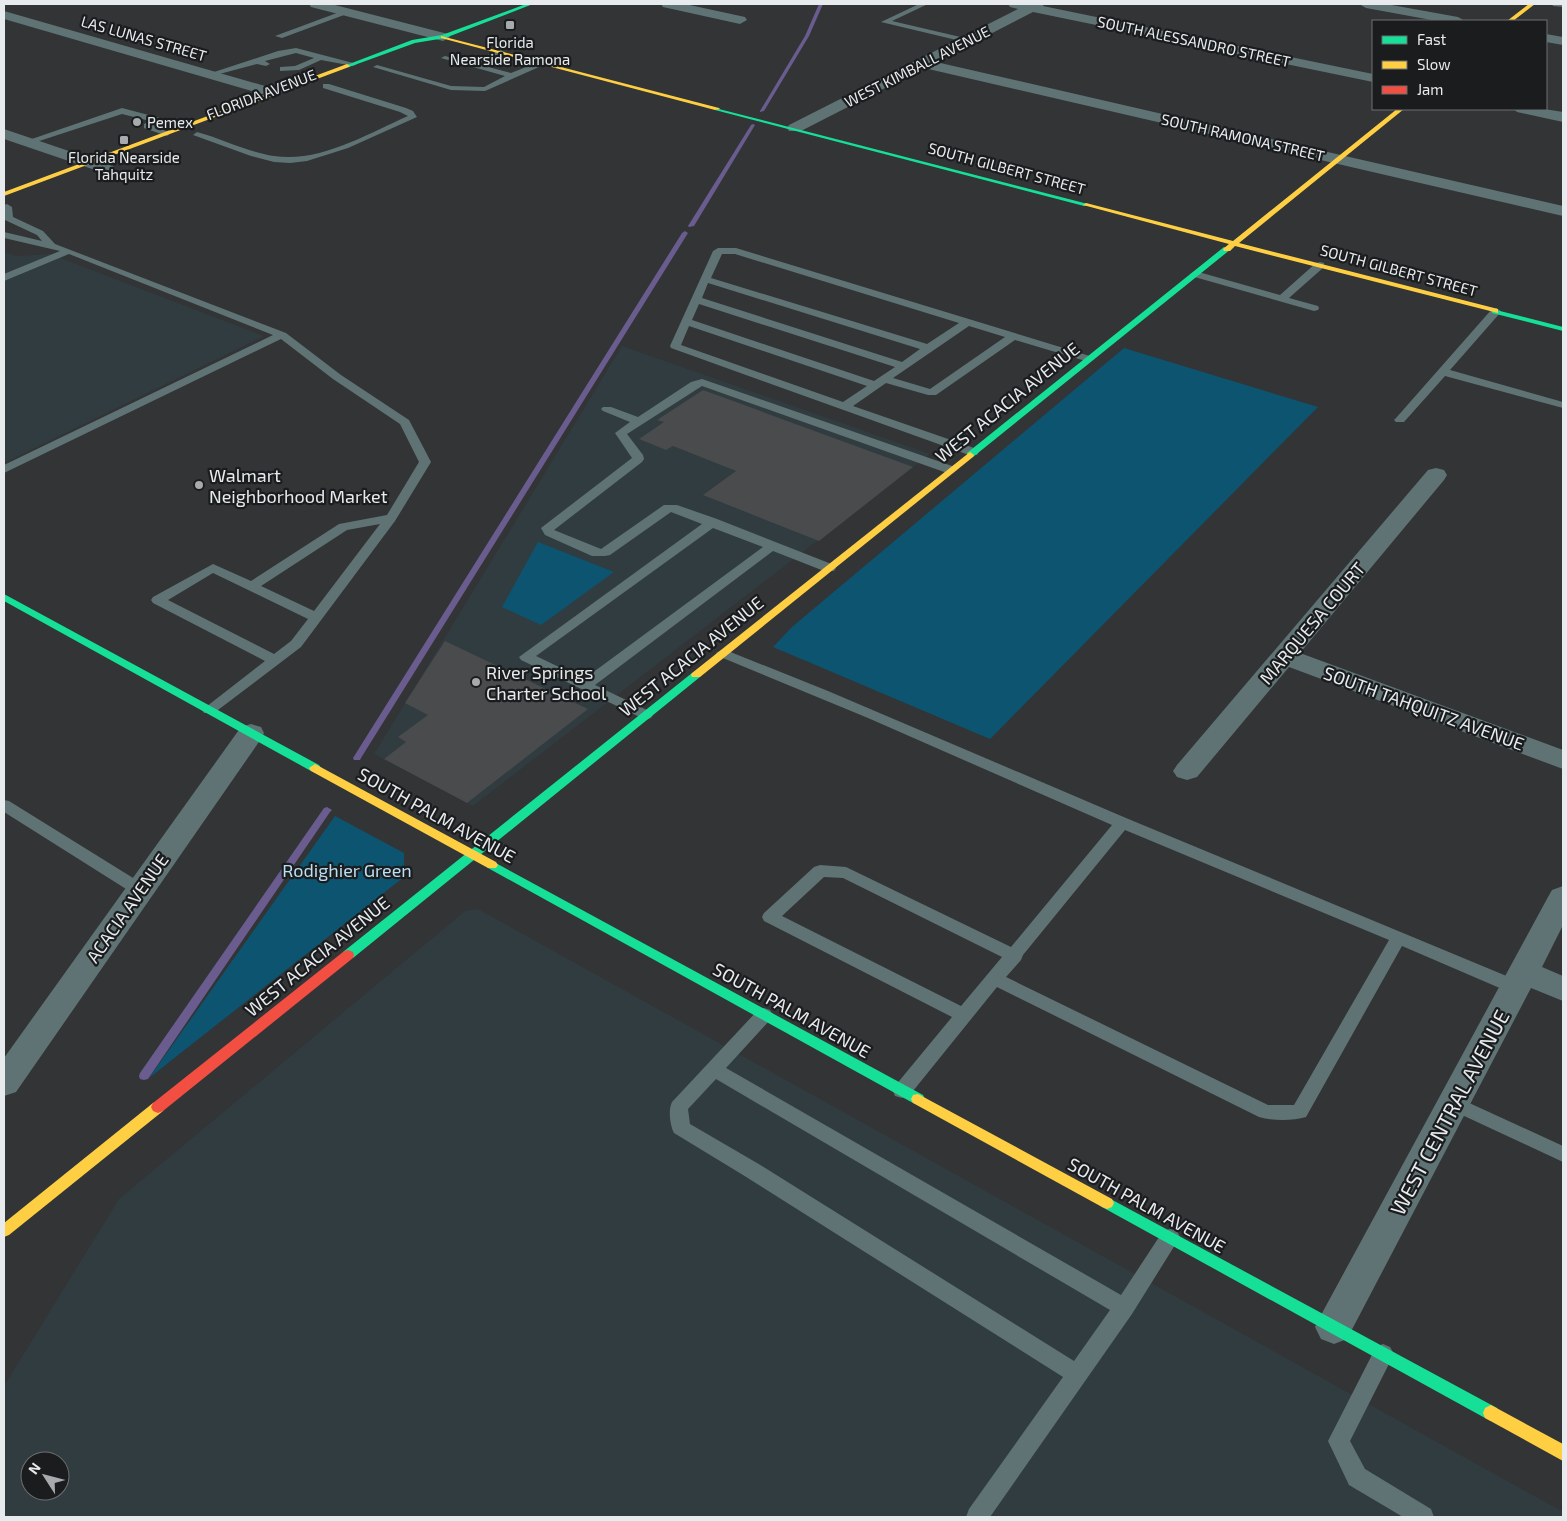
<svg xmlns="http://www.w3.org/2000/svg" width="1567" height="1521" viewBox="0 0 1567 1521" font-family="'Exo 2',sans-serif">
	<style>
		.built { fill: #313c41; fill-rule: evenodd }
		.green { fill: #0d5470 }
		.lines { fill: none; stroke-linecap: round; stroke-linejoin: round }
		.stream { fill: #6a5c8f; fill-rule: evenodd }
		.building { fill: #494b4c }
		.lane { fill: #5f7374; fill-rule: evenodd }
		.street { fill: #5f7374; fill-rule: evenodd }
		.fast { fill: #16e098; fill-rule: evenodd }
		.slow { fill: #ffcf43; fill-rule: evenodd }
		.jam { fill: #f24e42; fill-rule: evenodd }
		.poi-dot { fill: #a8abad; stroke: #1a1c1e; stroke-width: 2 }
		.labels { text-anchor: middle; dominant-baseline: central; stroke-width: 4.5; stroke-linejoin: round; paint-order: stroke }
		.far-street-label { font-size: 15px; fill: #e7ebed; stroke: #1a1c1e }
		.far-poi-label { font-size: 15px; fill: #e7ebed; stroke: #1a1c1e }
		.street-label { font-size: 18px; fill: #e7ebed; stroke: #1a1c1e }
		.poi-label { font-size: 18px; fill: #e7ebed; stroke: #1a1c1e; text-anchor: start }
		.park-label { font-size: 18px; fill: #bbdff3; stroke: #1a1c1e }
		.near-street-label { font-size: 21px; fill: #e7ebed; stroke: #1a1c1e }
	</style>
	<rect width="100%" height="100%" fill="#323436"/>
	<!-- built -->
	<g class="built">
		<polygon points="4,252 16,256 50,254 264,336 4,463"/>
		<polygon points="622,346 930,454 473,806 374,754"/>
		<path d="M478 909 1563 1512V1517H4V1386L119 1199 465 911ZM30 1461H60V1491H30Z"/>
	</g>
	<!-- green -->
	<g class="green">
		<polygon points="1124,348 1318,407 990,739 773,647 792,627"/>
		<polygon points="538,542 614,572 541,625 502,607"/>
		<polygon points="335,816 404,853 404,877 149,1078"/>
	</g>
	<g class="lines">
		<!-- stream -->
		<g class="stream">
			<polygon points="819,4 823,4 809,36 764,111 760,112 760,111 805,36"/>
			<polygon points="753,124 755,125 694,226 689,227 688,226 751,125"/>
			<polygon points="685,231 688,233 361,758 360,760 354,760 353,758 682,233"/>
			<polygon points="327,807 332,810 330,812 148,1079 144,1080 140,1079 139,1076 140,1073 324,808"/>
		</g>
	</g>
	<!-- building -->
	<g class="building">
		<polygon points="703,390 913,467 819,541 703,495 736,471 673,446 666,450 639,439 664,422 657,420"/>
		<polygon points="445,641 588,709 467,803 384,759 406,742 398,737 428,715 405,703"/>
	</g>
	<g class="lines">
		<!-- lane -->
		<g class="lane">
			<polygon points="919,4 928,4 892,21 969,39 969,43 881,22"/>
			<polygon points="1552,4 1563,4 1563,7 1553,6"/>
			<polygon points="345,10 352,12 282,38 275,36"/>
			<polygon points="296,48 357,64 353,66 321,60 299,70 280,71 280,67 295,66 314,58 296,53 265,61 270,64 266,66 257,64 212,76 208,74 278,51"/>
			<polygon points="501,50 505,52 504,54 477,64 511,73 541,61 548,63 485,91 451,90 373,67 377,65 451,86 484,87 505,76 441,58 445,56 468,62"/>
			<path d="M323 84H329L406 108 413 111 417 117 348 148 307 161 290 163 274 162 251 156 193 135 197 132C223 139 247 152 274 156 320 163 367 134 408 116L400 112 323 88Z"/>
			<polygon points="122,108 160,118 160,122 154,126 171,133 167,136 144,128 144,124 150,121 122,114 30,144 23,142"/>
			<path d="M7 204 12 207 13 217 43 231 55 244 286 333 341 375 409 420 431 462 395 521 301 647 214 713H204L202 710 265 661 153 603 151 600 153 597 213 564 251 581 339 524 387 515 419 462 400 424 333 379 281 339 4 473V465L273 335 69 254 4 281V274L60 251 4 238V232L42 241 37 235 5 220 4 205ZM380 524 314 611 261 586 347 530ZM213 573 308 619 291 641 274 654 168 600Z"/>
			<path d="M736 248 1093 357 1094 359 1089 362 1015 340 936 395H928L886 383 853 406 977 449 979 452 977 455H969L671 348 670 346 713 251 718 248ZM722 254H735L959 323 927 344 711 278ZM708 283 920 349 902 362 702 298ZM699 304 895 367 874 381 692 320ZM689 326 867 386 843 402 681 345ZM969 326 1005 337 930 389 893 378Z"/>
			<polygon points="1320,262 1324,263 1324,267 1289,298 1318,306 1319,308 1318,310 1314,311 1191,276 1190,274 1195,271 1280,295 1316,263"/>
			<polygon points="1496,308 1501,311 1500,313 1450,370 1563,402 1563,408 1445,376 1404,422 1396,422 1394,420 1396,418 1492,309"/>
			<path d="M702 379 955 467 957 470 951 474 947 473 702 386 627 434 643 455 644 459 642 462 554 530 601 549 664 505H677L717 519 834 565 836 568 834 571H824L773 551 595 685 651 712 653 715 651 718 646 720 521 660 519 657 702 524 671 512 610 555 605 556H592L545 535 541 528 632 458 615 433 630 422 603 411 601 409 603 407H611L638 417 691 382ZM713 528 763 547 584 679 536 656Z"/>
			<path d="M723 649 828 691 1126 818 1521 982 1524 987 1521 992 1515 993 1509 992 1402 946 1306 1117C1293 1121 1272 1121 1259 1117L997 987 909 1096 902 1098 895 1096 893 1091 895 1086 952 1017 764 921 762 917 764 913 814 867 820 865 846 867 1011 947 1112 825 868 718 718 656 716 653ZM1125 830 1389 940 1294 1105H1268L1006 977 1021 960 1023 955ZM824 877 843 878 1002 957 961 1006 782 916Z"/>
			<polygon points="4,800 9,801 146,886 148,890 146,894 140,896 134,894 4,812"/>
			<path d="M764 1008 770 1010 773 1015 770 1020 726 1068 1121 1295 1163 1231 1170 1229 1177 1231 1180 1237 1132 1314 990 1517H966L969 1509 1063 1377 743 1175 674 1133C670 1125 668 1110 672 1102L758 1010ZM716 1079 1110 1310 1074 1361 757 1163 690 1124 688 1109Z"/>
			<polygon points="1454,1096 1563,1146 1563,1162 1447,1108 1445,1103 1447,1098"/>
			<polygon points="1383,1344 1390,1347 1394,1354 1350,1441 1365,1469 1431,1509 1434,1517 1403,1517 1349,1485 1328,1441 1376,1347"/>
		</g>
		<!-- street -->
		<g class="street">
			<polygon points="309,4 331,4 448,34 450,37 443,41 311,7"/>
			<polygon points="661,4 685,4 745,17 747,20 740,24 663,7"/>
			<polygon points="1008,4 1044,4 1043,6 1373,74 1373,82 1033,12 936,62 1563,206 1563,216 924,68 801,131 789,131 787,128 789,125 1018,9 1010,7"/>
			<polygon points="1359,4 1386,4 1458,17 1465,21 1437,21 1366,8"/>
			<polygon points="4,11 279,90 281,93 279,96 269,96 4,19"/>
			<polygon points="1546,34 1563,37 1563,45 1546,42"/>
			<polygon points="1514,109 1544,109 1563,112 1563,122 1517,112"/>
			<polygon points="4,129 113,166 115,169 113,172 101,172 4,139"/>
			<polygon points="1436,468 1444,470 1447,475 1444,480 1300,653 1563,750 1563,769 1289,667 1197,777 1187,780 1177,777 1173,771 1177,765 1428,470"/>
			<polygon points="251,724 261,727 264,733 261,739 16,1092 4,1096 4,1058 241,727"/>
			<polygon points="1563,886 1563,925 1542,967 1563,976 1563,1001 1531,988 1347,1339 1334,1344 1321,1339 1315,1327 1321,1315 1548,897 1552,890"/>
		</g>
		<!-- fast -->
		<g class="fast">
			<polygon points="526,4 533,4 445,38 415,43 349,67 344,66 412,40 442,35"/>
			<polygon points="715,108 1088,204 1089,205 1084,206 715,110"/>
			<polygon points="1224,247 1231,249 973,457 967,457 967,453"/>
			<polygon points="1492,309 1563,327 1563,331 1492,313"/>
			<polygon points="4,594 319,765 321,768 315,772 311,771 4,601"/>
			<polygon points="696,672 700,673 701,675 700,677 353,958 343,958 342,955 343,952 692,673"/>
			<polygon points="492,861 923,1095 925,1099 923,1103 918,1104 913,1103 488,868 486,865 488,862"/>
			<polygon points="1107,1197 1497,1408 1499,1413 1497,1418 1491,1421 1485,1418 1102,1207 1100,1203 1102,1199"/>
		</g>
		<!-- slow -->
		<g class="slow">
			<polygon points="1529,4 1535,4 1513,21 1507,21"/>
			<polygon points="441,36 719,108 720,109 715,110 441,38"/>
			<polygon points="347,64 350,66 349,67 4,196 4,192"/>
			<polygon points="1397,109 1404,109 1239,243 1498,309 1498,313 1235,246 1230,251 1224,251 1223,249 1229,244 1083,205 1086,203 1233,241"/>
			<polygon points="970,452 974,455 973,457 700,677 692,677 691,675 692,673"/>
			<polygon points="315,764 496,862 498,865 496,868 488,868 311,771 309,768"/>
			<polygon points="918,1094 1112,1199 1114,1203 1112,1207 1107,1209 1102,1207 913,1103 911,1099 913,1095"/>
			<polygon points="158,1101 163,1103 165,1107 163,1111 9,1235 4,1237 4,1223 153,1103"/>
			<polygon points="1491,1405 1563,1444 1563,1461 1485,1418 1483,1413 1485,1408"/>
		</g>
		<!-- jam -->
		<polygon class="jam" points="348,950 353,952 354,955 353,958 163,1111 158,1113 153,1111 151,1107 153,1103 343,952"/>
	</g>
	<!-- markers -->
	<g class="poi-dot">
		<rect x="505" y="20" width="10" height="10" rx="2.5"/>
		<circle cx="137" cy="122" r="5"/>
		<rect x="119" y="135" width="10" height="10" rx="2.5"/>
		<circle cx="199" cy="485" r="5"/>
		<circle cx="476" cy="682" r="5"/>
	</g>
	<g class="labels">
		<!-- far-street labels -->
		<g class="far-street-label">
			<text transform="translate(144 38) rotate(16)">LAS LUNAS STREET</text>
			<text transform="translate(1194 41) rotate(12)">SOUTH ALESSANDRO STREET</text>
			<text transform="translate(917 66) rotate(-27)">WEST KIMBALL AVENUE</text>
			<text transform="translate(261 94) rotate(-21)">FLORIDA AVENUE</text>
			<text transform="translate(1243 137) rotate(13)">SOUTH RAMONA STREET</text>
			<text transform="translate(1007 168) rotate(15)">SOUTH GILBERT STREET</text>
			<text transform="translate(1399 270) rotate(15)">SOUTH GILBERT STREET</text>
		</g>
		<!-- far-poi labels -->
		<g class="far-poi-label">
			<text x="510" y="42">Florida<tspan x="510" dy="17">Nearside Ramona</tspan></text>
			<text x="147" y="122" text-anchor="start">Pemex</text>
			<text x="124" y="157">Florida Nearside<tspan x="124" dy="17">Tahquitz</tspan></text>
		</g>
		<!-- street labels -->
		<g class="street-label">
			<text transform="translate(1007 402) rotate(-39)">WEST ACACIA AVENUE</text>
			<text transform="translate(1312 623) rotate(-50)">MARQUESA COURT</text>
			<text transform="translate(691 656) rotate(-39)">WEST ACACIA AVENUE</text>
			<text transform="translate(1424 708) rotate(20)">SOUTH TAHQUITZ AVENUE</text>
			<text transform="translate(437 815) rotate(29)">SOUTH PALM AVENUE</text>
			<text transform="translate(127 908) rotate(-55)">ACACIA AVENUE</text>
			<text transform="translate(317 956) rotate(-39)">WEST ACACIA AVENUE</text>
			<text transform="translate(792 1010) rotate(29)">SOUTH PALM AVENUE</text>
			<text transform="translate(1147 1205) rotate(29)">SOUTH PALM AVENUE</text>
		</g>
		<!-- poi labels -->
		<g class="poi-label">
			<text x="209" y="475">Walmart<tspan x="209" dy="21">Neighborhood Market</tspan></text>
			<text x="486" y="672">River Springs<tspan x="486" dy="21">Charter School</tspan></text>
		</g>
		<!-- park labels -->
		<g class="park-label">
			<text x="347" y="870">Rodighier Green</text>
		</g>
		<!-- near-street labels -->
		<g class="near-street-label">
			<text transform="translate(1449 1112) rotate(-62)">WEST CENTRAL AVENUE</text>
		</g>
	</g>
	<!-- border -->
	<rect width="1567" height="1521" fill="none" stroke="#e7ebed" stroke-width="10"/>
	<!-- legend -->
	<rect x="1372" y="20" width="175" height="90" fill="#1a1c1e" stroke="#6c6f71"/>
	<rect x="1382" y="36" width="25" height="8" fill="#16e098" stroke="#6c6f71"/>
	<text x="1417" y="45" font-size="15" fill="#e7ebed">Fast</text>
	<rect x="1382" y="61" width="25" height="8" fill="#ffcf43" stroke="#6c6f71"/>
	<text x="1417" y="70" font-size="15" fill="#e7ebed">Slow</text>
	<rect x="1382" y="86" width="25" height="8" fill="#f24e42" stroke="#6c6f71"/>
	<text x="1417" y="95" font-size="15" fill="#e7ebed">Jam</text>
	<!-- north arrow -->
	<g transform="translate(45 1476) rotate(306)"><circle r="24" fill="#1a1c1e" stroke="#6c6f71"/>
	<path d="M0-4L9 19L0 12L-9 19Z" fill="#a8abad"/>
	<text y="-8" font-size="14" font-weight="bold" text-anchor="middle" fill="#e7ebed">N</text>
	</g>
</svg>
